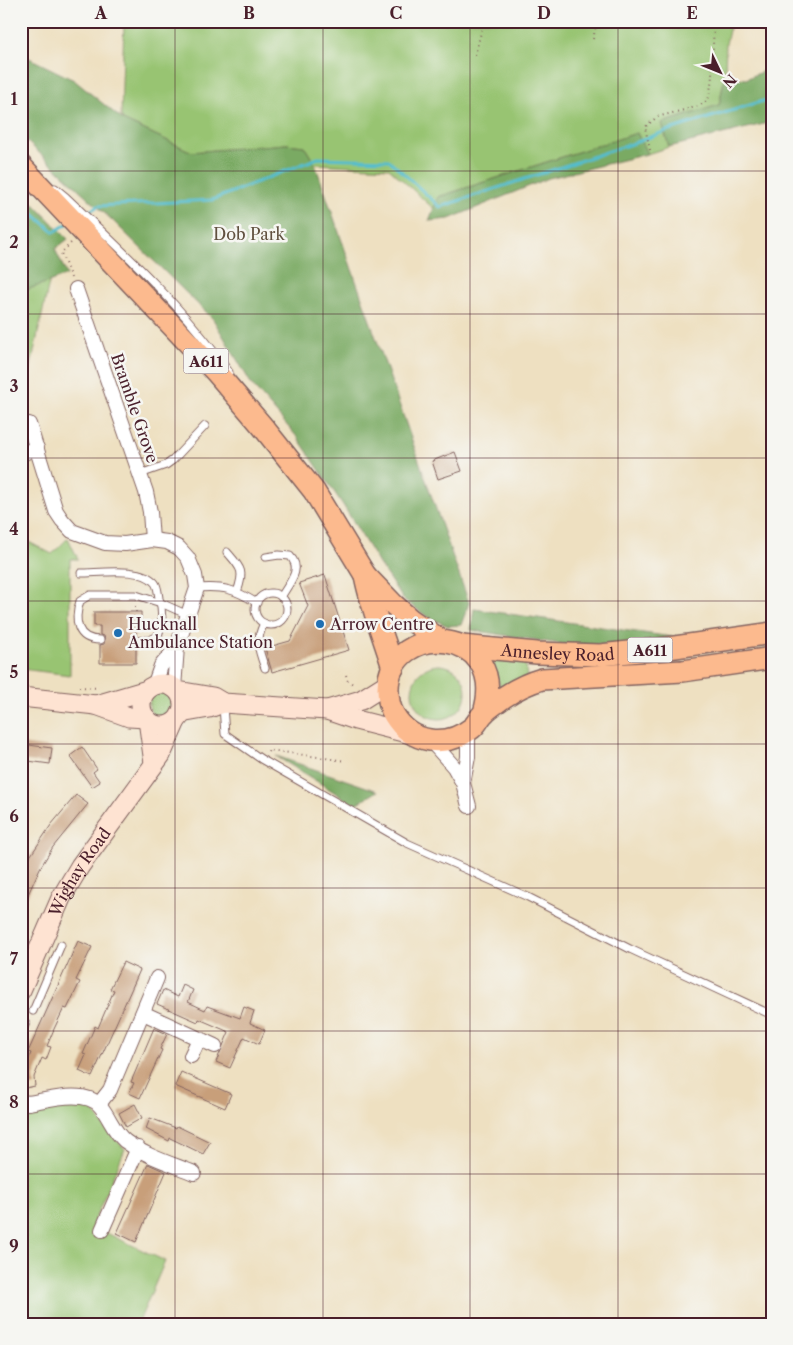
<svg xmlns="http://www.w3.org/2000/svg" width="793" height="1345" viewBox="0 0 793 1345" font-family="'Libre Caslon Text',serif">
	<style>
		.green { fill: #98c472; stroke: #71724e }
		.forest { fill: #7aaa64; stroke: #626448 }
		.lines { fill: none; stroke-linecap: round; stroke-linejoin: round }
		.stream { stroke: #53bdcf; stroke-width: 3 }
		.building { fill: #c89f7a }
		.lane-casing { stroke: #836360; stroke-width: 9 }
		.street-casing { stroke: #836360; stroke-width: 16 }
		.secondary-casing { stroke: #836360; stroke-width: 21 }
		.primary-casing { stroke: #836360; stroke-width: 24 }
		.path { stroke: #836360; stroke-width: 2; stroke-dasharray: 1 4; stroke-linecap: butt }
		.lane { stroke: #fff; stroke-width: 7 }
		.street { stroke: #fff; stroke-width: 14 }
		.secondary { stroke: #fee3d2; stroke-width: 19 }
		.primary { stroke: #fcba8e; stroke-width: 21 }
		.grid { fill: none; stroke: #4a1f2b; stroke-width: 1; stroke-opacity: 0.55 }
		.poi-dot { fill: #1f6fb2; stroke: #f6f6f2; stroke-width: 2 }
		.labels { text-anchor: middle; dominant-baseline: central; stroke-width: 5; stroke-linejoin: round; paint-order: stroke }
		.shield { fill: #f6f6f2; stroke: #7e6067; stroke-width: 1 }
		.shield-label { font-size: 15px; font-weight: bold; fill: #4a1f2b }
		.park-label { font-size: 16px; fill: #615140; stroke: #f6f6f2 }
		.street-label { font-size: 16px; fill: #4a1f2b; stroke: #f6f6f2 }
		.poi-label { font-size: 16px; fill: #4a1f2b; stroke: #f6f6f2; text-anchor: start }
		.neatline { fill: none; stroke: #4a1f2b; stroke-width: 2 }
		.grid-label { font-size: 16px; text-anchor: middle; font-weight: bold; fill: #4a1f2b }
	</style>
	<rect width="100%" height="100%" fill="#f6f6f2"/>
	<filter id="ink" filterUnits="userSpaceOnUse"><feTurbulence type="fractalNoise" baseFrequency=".02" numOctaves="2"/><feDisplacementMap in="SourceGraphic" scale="10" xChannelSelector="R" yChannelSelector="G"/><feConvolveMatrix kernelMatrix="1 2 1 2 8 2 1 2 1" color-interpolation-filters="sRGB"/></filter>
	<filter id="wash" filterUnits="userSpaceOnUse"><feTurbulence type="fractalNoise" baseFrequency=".0096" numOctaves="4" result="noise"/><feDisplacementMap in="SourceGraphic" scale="20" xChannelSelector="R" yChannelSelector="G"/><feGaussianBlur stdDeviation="1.12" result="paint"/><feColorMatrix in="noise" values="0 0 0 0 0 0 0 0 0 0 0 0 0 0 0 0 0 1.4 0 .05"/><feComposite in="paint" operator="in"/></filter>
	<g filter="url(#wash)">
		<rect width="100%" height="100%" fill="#eee0c1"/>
		<!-- green -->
		<g class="green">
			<polygon points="124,21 440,21 445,24 448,21 731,21 726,44 725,76 719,105 662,123 669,147 647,154 637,133 438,197 434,209 389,168 315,164 304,146 286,144 192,152 123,120 121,116"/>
			<polygon points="51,274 21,411 21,284 23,290"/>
			<polygon points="21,538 52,554 68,538 78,559 70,559 70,675 21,669"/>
			<polygon points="492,658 525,660 527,677 501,689 491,662"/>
			<circle cx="439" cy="692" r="27"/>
			<circle cx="163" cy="705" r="14"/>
			<polygon points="73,1101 92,1109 106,1129 125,1149 92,1226 165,1261 138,1324 21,1324 21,1109"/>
		</g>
		<!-- forest -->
		<g class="forest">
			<polygon points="21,54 74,80 123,120 192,152 286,144 304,146 315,164 469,603 461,625 448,626 426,616 403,599 379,564 343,505 298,438 252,385 213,319 112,220 21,136"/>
			<polygon points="772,67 772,122 669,147 662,123 719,105 725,76 746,79"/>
			<polygon points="637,133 647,154 549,178 449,219 429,221 438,197"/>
			<polygon points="21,191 68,239 55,249 67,275 24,291 21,284"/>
			<polygon points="474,609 672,637 617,645 561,644 471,630"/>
			<polygon points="276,756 378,791 355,805"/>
		</g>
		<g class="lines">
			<!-- stream -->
			<g class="stream">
				<polyline points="21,203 54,232 67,224"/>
				<polyline points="85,214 98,206 212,200 318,158 389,160 440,207 637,142 666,131 763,101 772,102"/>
			</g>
		</g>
		<g id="blocks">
			<!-- building -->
			<g class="building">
				<polygon points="455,452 462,471 438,479 432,461"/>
				<polygon points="325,575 349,650 272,672 265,648 290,641 308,606 299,583"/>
				<polygon points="94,612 141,612 141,624 136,624 136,636 133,637 131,641 132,644 136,646 136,663 100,663 100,645 104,644 105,640 104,636 100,635 100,626 94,626"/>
				<polygon points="21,744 52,748 50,764 21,760"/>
				<polygon points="82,747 97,769 93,772 100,782 92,787 70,756"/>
				<polygon points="76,795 88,804 53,847 40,868 21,910 21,872 27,861 51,825"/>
				<polygon points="78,941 92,947 76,980 80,982 67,1009 64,1008 54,1029 47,1046 51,1047 46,1060 42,1058 34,1077 35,1086 21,1089 21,1071 24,1071 31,1053 28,1052"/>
				<polygon points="123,962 140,970 92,1077 79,1071 86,1055 83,1054 95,1026 98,1028 107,1007 114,990 110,989"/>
				<polygon points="183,985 193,990 188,1002 205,1010 207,1006 240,1018 244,1007 254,1011 250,1023 265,1030 259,1044 244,1037 230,1068 216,1062 229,1032 199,1019 198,1022 157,1004 163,990 178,997"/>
				<polygon points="154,1028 167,1034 160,1049 162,1050 140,1098 129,1093 134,1083 131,1082"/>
				<polygon points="181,1072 231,1094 225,1108 175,1086"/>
				<polygon points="135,1104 142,1118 126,1127 119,1113"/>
				<polygon points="150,1118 176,1128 177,1126 210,1142 203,1154 170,1138 169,1141 146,1129"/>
				<polygon points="148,1164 166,1172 136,1242 117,1233"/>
			</g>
		</g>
	</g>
	<g filter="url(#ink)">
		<use href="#blocks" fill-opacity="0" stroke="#836360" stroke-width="1"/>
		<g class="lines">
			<defs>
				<g id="lane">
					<path d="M55 188 66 197C124 252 183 307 229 372"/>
					<polyline points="140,474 166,465 173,460 205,426"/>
					<path d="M227 552C241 568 245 571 237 592"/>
					<path d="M266 557 279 555 290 556C303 569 289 583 281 597"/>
					<path d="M81 573C100 573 142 566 155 583 158 587 158 593 159 598 163 611 163 623 158 636L150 640 136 641"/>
					<path d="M197 588C224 586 234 589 257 603"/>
					<circle cx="271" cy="609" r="16"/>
					<path d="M264 623C255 642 258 649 265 668"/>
					<path d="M100 640C76 640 74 620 80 601L90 595H136L161 603 188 615"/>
					<polyline points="223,706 225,734 261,759 407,843 528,897 630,949 772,1015"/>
					<polyline points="33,1011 61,945"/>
					<polyline points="21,1034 26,1023"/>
				</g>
				<g id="street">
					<polyline points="76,289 146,492 150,512 152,540"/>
					<polyline points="29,424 56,511 62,520 72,531 105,543 125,544 152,540 167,542 179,548 188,558 195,575 197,588 177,647 174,688"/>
					<polyline points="21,454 37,448"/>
					<polyline points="154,686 161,666 177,647"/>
					<polyline points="431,741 454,767 463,783 469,806"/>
					<polyline points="463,783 468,757 468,731"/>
					<polyline points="143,1013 215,1046"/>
					<polyline points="191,1056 199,1039"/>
					<path d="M21 1102 28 1103C47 1100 87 1088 101 1107 110 1118 113 1131 125 1141 145 1156 172 1164 194 1173"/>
					<polyline points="99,1104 110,1090 157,978"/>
					<polyline points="102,1230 138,1148"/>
				</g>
				<g id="secondary">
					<circle cx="162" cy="705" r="21"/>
					<polyline points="178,691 213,697 223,703"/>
					<polyline points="21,697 96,705 129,717 146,718"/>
					<polyline points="96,705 147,690"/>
					<polyline points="327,710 361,700 388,683"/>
					<polyline points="181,713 209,708 223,703 327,710 356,720 411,734"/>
					<polyline points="148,720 154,763"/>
					<path id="s1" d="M21 990 61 898 80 866 161 755 176 721"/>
				</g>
				<g id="primary">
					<polyline points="21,166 216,372 263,427 314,491 365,575 394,605 411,620 442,641"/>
					<path d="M365 575C371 607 384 637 393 668"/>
					<path id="s2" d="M462 646 537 653 600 655 668 648 772 633"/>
					<path d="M484 713C510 625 389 619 388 689 388 698 389 707 394 715 411 743 445 749 472 728 477 724 479 718 483 714 489 707 498 702 504 697 516 689 528 683 542 679L683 671 772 658"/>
				</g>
			</defs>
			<!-- lane casing -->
			<use href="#lane" class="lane-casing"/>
			<!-- street casing -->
			<use href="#street" class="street-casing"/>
			<!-- secondary casing -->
			<use href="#secondary" class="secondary-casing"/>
			<!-- primary casing -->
			<use href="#primary" class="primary-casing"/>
			<!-- path -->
			<g class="path">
				<polyline points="593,39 597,21"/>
				<polyline points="475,55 484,21"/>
				<path d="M650 150 645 127 657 117 699 106 708 100C715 75 711 47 715 21"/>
				<polyline points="71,278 61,253 72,242"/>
				<polyline points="136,612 136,605"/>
				<polyline points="346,675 348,681 355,685"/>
				<polyline points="79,687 99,688"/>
				<polyline points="268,752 269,750 346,761"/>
			</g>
			<!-- lane -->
			<use href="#lane" class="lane"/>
			<!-- street -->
			<use href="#street" class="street"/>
			<!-- secondary -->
			<use href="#secondary" class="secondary"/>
			<!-- primary -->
			<use href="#primary" class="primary"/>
		</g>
	</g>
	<!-- grid -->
	<path class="grid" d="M175 21V1324M323 21V1324M470 21V1324M618 21V1324M21 171H772M21 314H772M21 458H772M21 601H772M21 744H772M21 888H772M21 1031H772M21 1174H772"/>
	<!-- markers -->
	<g class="poi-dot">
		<circle cx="320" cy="624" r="5"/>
		<circle cx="118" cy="633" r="5"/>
	</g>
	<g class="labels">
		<!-- shield labels -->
		<g class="shield">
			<rect x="183.5" y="348.5" width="45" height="25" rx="4"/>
			<rect x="627.5" y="637.5" width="45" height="25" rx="4"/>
		</g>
		<g class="shield-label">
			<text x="206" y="361">A611</text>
			<text x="650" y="650">A611</text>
		</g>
		<!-- park labels -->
		<g class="park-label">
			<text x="249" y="234">Dob Park</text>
		</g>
		<!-- street labels -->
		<g class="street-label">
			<text transform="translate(135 408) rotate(71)">Bramble Grove</text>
			<text stroke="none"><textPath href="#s2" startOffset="96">Annesley Road</textPath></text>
			<text stroke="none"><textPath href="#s1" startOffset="132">Wighay Road</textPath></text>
		</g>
		<!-- poi labels -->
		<g class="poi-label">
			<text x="128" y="624">Hucknall<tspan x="128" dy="18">Ambulance Station</tspan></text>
			<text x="330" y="624">Arrow Centre</text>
		</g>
	</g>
	<!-- margin -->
	<rect width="793" height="1345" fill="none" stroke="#f6f6f2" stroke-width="55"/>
	<!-- north arrow -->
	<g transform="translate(720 72) rotate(133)" stroke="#f6f6f2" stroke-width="4" paint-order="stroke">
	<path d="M0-4L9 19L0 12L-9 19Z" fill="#4a1f2b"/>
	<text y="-8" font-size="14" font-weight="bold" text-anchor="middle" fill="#4a1f2b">N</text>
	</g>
	<rect x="28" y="28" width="738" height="1290" class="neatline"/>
	<g class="grid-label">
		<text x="101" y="19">A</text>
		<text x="249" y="19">B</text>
		<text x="396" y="19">C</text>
		<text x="544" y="19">D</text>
		<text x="692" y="19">E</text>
		<text x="14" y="105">1</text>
		<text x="14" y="248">2</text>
		<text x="14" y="392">3</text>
		<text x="14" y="535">4</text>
		<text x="14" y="678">5</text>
		<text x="14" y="822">6</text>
		<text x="14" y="965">7</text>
		<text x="14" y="1108">8</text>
		<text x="14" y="1252">9</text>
	</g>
</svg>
